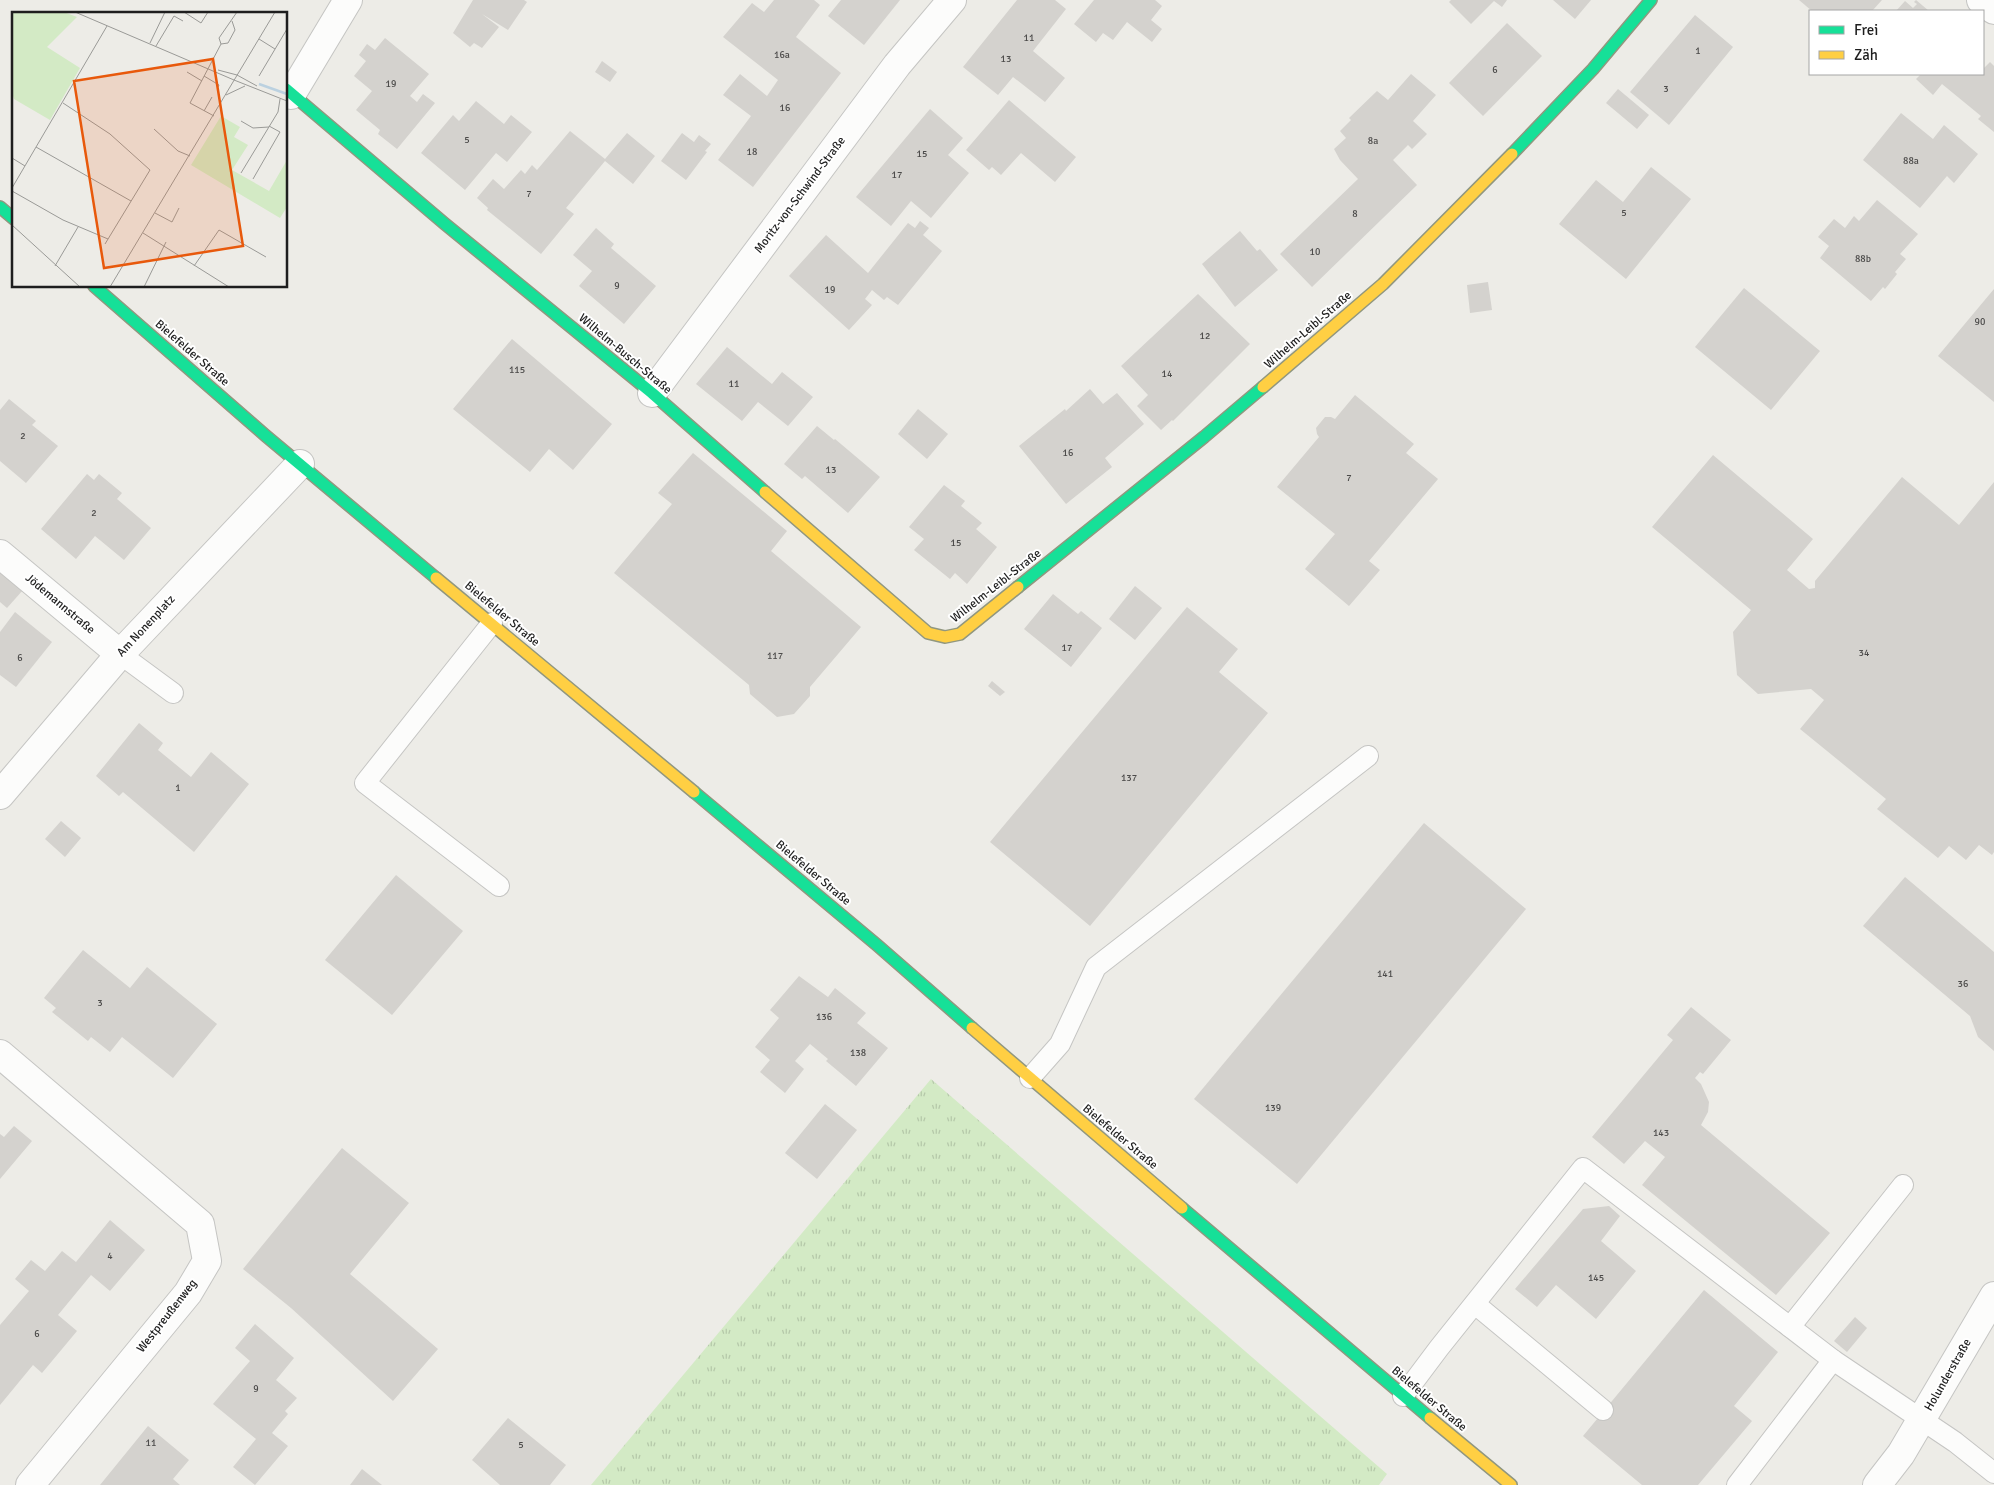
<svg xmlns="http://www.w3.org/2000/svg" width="1994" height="1485" viewBox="0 0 1994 1485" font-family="Signika,sans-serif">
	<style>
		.grass { fill: url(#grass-tufts) }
		.building { fill: #d4d2ce }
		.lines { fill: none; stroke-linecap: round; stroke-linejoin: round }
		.lane-casing { stroke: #c5c5c3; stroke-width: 22 }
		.street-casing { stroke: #c5c5c3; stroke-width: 30 }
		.fast-casing { stroke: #91977f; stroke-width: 14 }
		.slow-casing { stroke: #91977f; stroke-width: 14 }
		.lane { stroke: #fcfcfb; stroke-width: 20 }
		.street { stroke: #fcfcfb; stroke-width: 28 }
		.fast { stroke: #16e098; stroke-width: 11 }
		.slow { stroke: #ffcf43; stroke-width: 11 }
		.labels { text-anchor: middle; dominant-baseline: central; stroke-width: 4; stroke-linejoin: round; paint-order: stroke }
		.number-label { font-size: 10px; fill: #4c4b4a }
		.street-label { font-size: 12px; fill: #1e1e1e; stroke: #fff }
		.inset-river { fill: none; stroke: #bbd1e0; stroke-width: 2.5 }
		.inset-road { fill: none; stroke: #9a9a97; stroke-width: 1 }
		.view { fill: #e8590c; fill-opacity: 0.15; stroke: #e8590c; stroke-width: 2.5 }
		.inset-edge { fill: none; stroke: #1e1e1e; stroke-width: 2.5 }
	</style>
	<defs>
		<pattern id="grass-tufts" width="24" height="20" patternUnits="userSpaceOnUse" patternTransform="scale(1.25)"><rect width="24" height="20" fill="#d3eac5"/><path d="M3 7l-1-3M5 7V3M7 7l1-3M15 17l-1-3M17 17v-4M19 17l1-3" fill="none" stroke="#b5c8a9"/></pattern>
	</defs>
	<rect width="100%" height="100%" fill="#edece7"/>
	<!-- grass -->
	<polygon class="grass" points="931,1079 1387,1474 1379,1485 591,1485"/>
	<!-- building -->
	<g class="building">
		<polygon points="473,0 524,0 527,2 508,30 482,14 499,27 482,48 474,43 470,47 453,33"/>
		<polygon points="774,0 814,0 820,5 796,37 841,73 753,187 718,160 751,116 723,95 740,74 767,96 778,80 723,37 752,3 764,12"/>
		<polygon points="841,0 900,0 864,45 828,16"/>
		<polygon points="1017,0 1055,0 1066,9 1033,51 1065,78 1045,102 1013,77 998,95 963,67"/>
		<polygon points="1094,0 1155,0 1162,6 1151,20 1162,29 1152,42 1127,22 1113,40 1103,33 1096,42 1074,24"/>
		<polygon points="1451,0 1507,0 1502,7 1494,1 1471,24 1449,2"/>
		<polygon points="1553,0 1591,0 1575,19"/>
		<polygon points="1799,0 1882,0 1872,11 1812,11"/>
		<polygon points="1916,0 1929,11 1896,11 1905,1 1913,8 1917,4 1914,2"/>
		<polygon points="1695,15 1733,47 1669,125 1630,92"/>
		<polygon points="1507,23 1542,56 1483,116 1449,83"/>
		<polygon points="385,38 429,74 410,96 417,102 423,94 435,103 397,149 378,134 380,130 356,110 372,91 354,76 366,61 359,55 367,44 375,50"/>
		<polygon points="602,61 617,72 610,82 595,72"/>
		<polygon points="1990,62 1994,66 1994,132 1978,119 1981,116 1942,84 1933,95 1916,79 1921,74 1983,74 1983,69"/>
		<polygon points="1411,74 1436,95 1413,121 1427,134 1412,149 1408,145 1393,160 1417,185 1312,287 1280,254 1358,179 1340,160 1334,149 1346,138 1340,131 1351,120 1349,118 1377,91 1388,100"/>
		<polygon points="1618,89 1649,115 1637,129 1606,103"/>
		<polygon points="1009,100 1076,157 1055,182 1021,153 1001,175 992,167 989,170 966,150"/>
		<polygon points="476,101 504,124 511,115 532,132 507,162 496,153 465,190 421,153 453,115 459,121"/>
		<polygon points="930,109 963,138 948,155 969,173 931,218 911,201 891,226 856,197"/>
		<polygon points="1901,113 1933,139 1944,125 1978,154 1954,183 1947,176 1920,208 1863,160"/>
		<polygon points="570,131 605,159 627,133 655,156 633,184 605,161 566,208 574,214 541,254 487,210 488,208 477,198 493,179 504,189 521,170 525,174 532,165 537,170"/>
		<polygon points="682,133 694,142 699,135 711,144 705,151 707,152 686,180 661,161"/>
		<polygon points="1651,167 1691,199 1626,279 1559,224 1596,180 1623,202"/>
		<polygon points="1877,200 1918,234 1900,254 1906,259 1895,272 1897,274 1885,289 1883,287 1871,301 1820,258 1829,246 1818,237 1834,219 1845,228 1854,216 1859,221"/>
		<polygon points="920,221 929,228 923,235 942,251 898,305 887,297 884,300 872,290 865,299 872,305 849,330 789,276 826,235 868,273 908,223 915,228"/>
		<polygon points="596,228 614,244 611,248 656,286 624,324 579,286 592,271 573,255"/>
		<polygon points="1240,231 1257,251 1260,249 1278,270 1235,307 1202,264"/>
		<polygon points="1488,282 1492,310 1470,313 1467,285"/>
		<polygon points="1744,288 1820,351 1771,410 1695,347"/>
		<polygon points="1994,289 1994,402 1938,356"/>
		<polygon points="1198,294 1250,344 1173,421 1172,420 1161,430 1137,406 1148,395 1121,366"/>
		<polygon points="512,339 612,424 573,470 549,449 530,472 453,409"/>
		<polygon points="727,347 772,384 782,372 813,397 788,426 758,402 742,421 696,384"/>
		<polygon points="1090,389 1103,404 1117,393 1144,424 1105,458 1112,467 1066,504 1019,446 1065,409 1066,411"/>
		<polygon points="1355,395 1414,444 1406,453 1438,479 1369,561 1380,570 1349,606 1305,569 1335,534 1277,487 1319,437 1317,434 1316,428 1325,417 1331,417 1335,419"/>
		<polygon points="9,399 36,421 32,425 58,446 26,483 0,461 0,410"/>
		<polygon points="918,409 948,434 927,459 898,434"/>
		<polygon points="817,426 834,440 835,439 880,477 848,513 805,476 802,479 784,464"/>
		<polygon points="693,453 787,531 771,551 861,627 810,687 810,696 794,714 777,717 750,694 749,685 614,573 672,504 658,493"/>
		<polygon points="1713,455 1813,539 1787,570 1809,589 1815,588 1815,581 1902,477 1959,525 1994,482 1994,852 1992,855 1979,845 1966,860 1949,846 1938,858 1877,809 1886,799 1800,729 1824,700 1811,689 1758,694 1737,675 1733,632 1751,610 1652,527"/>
		<polygon points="87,474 94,480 99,474 122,493 117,499 151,528 124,560 95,536 76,559 41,529"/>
		<polygon points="944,485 965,501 961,506 982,523 976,529 997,547 967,584 955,573 950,579 914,550 924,539 909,527"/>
		<polygon points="0,571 23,590 7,608 0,602"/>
		<polygon points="1135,586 1162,608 1135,640 1109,619"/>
		<polygon points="1053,594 1078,614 1081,611 1102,628 1071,667 1024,629"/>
		<polygon points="1187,607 1238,649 1219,672 1268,713 1090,926 990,842"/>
		<polygon points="15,612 52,642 16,687 0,675 0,632"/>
		<polygon points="992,681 1005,692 1000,696 988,686"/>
		<polygon points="139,723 163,743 158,750 191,777 211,752 249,784 194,852 123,792 119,796 96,776"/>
		<polygon points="61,821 81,838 65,857 45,839"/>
		<polygon points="1424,823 1526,909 1297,1184 1194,1099"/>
		<polygon points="396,875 463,931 392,1015 325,960"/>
		<polygon points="1905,877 1994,952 1994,1051 1978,1037 1970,1016 1863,926"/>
		<polygon points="83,950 130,988 147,967 217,1024 173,1078 122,1037 110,1052 91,1037 88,1041 52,1012 56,1008 44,998"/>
		<polygon points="799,976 828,997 835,988 866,1013 857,1023 888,1048 856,1086 826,1061 828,1059 810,1044 795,1061 804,1069 785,1093 760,1072 770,1060 755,1047 779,1018 770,1010"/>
		<polygon points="1691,1007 1731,1040 1703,1074 1700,1072 1695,1078 1701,1084 1709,1102 1708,1112 1701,1125 1830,1233 1776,1295 1642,1185 1665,1157 1645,1141 1624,1164 1592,1137 1673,1040 1667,1035"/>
		<polygon points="825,1104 857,1130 817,1179 785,1153"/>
		<polygon points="14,1126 32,1141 0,1179 0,1134 4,1137"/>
		<polygon points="342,1148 409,1203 350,1274 438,1349 393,1401 291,1308 243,1269"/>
		<polygon points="1609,1206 1620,1216 1601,1241 1636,1271 1596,1319 1556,1285 1537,1307 1515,1289 1583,1209"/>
		<polygon points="110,1220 145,1250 110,1291 91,1275 58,1315 77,1331 42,1373 33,1365 0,1405 0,1325 29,1291 15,1279 31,1260 45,1271 62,1251 76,1262"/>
		<polygon points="1704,1290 1778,1352 1734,1406 1752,1421 1698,1485 1642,1485 1583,1436"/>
		<polygon points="1855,1317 1867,1328 1847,1352 1834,1341"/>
		<polygon points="255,1324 294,1358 276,1380 297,1398 285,1411 288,1414 272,1433 288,1446 255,1485 233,1467 256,1439 213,1404 250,1361 235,1348"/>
		<polygon points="508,1418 566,1465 550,1485 500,1485 472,1460"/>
		<polygon points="148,1426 189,1460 173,1479 180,1485 100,1485"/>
		<polygon points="362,1469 382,1485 350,1485"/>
	</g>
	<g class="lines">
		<defs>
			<g id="lane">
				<polyline points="492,623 365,783 499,886"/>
				<polyline points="120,654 173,693"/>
				<polyline points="1030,1078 1060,1044 1096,967 1368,756"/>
				<polyline points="1475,1304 1603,1410"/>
				<polyline points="1790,1327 1903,1185"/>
				<polyline points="1403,1396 1439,1348 1583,1168 1833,1360 1955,1442 1994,1473"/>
				<polyline points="1737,1485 1833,1360"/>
			</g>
			<g id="street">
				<polyline points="1981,0 1994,10"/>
				<polyline points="291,95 348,0"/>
				<polyline points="652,393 897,65 952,0"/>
				<polyline points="0,554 120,654"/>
				<polyline points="0,795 120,654 300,464"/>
				<polyline points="0,1054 200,1224 207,1261 188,1293 30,1485"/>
				<polyline points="1877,1485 1901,1454 1994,1296"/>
			</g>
			<g id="fast">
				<polyline points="286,89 445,224 652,393 765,492"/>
				<polyline points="1512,154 1593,69 1651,0"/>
				<polyline points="0,207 14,219"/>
				<polyline points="94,286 266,436 436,578"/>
				<polyline points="1018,587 1204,437 1263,387"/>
				<polyline points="694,792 877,945 972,1028"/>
				<polyline points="1182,1208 1430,1418"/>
			</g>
			<g id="slow">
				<polyline points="1263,387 1383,284 1512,154"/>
				<polyline points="765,492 928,633 945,637 960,634 1018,587"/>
				<polyline points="436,578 694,792"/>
				<polyline points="972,1028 1182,1208"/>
				<polyline points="1430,1418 1511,1485"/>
			</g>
		</defs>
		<!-- lane casing -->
		<use href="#lane" class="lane-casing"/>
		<!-- street casing -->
		<use href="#street" class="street-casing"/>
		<!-- fast casing -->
		<use href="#fast" class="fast-casing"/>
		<!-- slow casing -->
		<use href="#slow" class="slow-casing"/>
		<!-- lane -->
		<use href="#lane" class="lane"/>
		<!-- street -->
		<use href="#street" class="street"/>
		<!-- fast -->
		<use href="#fast" class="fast"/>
		<!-- slow -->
		<use href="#slow" class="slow"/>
	</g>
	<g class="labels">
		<!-- number labels -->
		<g class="number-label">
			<text x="1029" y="38">11</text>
			<text x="1698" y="51">1</text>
			<text x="782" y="55">16a</text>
			<text x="1006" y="59">13</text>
			<text x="1495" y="70">6</text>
			<text x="391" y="84">19</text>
			<text x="1666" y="89">3</text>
			<text x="785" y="108">16</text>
			<text x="467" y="140">5</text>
			<text x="1373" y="141">8a</text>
			<text x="752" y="152">18</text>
			<text x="922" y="154">15</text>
			<text x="1911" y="161">88a</text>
			<text x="897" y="175">17</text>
			<text x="529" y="194">7</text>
			<text x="1624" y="213">5</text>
			<text x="1355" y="214">8</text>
			<text x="1315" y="252">10</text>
			<text x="1863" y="259">88b</text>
			<text x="617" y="286">9</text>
			<text x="830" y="290">19</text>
			<text x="1980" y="322">90</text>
			<text x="1205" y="336">12</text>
			<text x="517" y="370">115</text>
			<text x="1167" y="374">14</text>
			<text x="734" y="384">11</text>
			<text x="23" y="436">2</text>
			<text x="1068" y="453">16</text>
			<text x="831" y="470">13</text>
			<text x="1349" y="478">7</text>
			<text x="94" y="513">2</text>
			<text x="956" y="543">15</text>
			<text x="1067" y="648">17</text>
			<text x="1864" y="653">34</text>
			<text x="775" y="656">117</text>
			<text x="20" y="658">6</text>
			<text x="1129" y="778">137</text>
			<text x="178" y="788">1</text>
			<text x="1385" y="974">141</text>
			<text x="1963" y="984">36</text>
			<text x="100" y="1003">3</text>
			<text x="824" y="1017">136</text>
			<text x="858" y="1053">138</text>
			<text x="1273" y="1108">139</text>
			<text x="1661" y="1133">143</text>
			<text x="110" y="1256">4</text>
			<text x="1596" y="1278">145</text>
			<text x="37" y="1334">6</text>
			<text x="256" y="1389">9</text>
			<text x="151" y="1443">11</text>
			<text x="521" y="1445">5</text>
		</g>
		<!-- street labels -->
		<g class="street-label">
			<text transform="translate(800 195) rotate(-53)">Moritz-von-Schwind-Straße</text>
			<text transform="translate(1308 330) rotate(-41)">Wilhelm-Leibl-Straße</text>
			<text transform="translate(192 353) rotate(41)">Bielefelder Straße</text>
			<text transform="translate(625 354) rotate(40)">Wilhelm-Busch-Straße</text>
			<text transform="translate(996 586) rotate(-38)">Wilhelm-Leibl-Straße</text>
			<text transform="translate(60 604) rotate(40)">Jödemannstraße</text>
			<text transform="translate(502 614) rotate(40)">Bielefelder Straße</text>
			<text transform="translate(146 626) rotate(-47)">Am Nonenplatz</text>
			<text transform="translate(813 873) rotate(40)">Bielefelder Straße</text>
			<text transform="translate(1120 1137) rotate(40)">Bielefelder Straße</text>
			<text transform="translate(167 1316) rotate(-52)">Westpreußenweg</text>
			<text transform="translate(1948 1375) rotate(-60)">Holunderstraße</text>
			<text transform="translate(1429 1399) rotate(40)">Bielefelder Straße</text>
		</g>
	</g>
	<!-- overview -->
	<g transform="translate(12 12)">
		<rect width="275" height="275" fill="#edece7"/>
		<path d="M1 0H52L65 5 35 35 68 56 38 108 2 87 0 81ZM209 104 228 115 222 125 236 133 220 158 257 179 275 148V195L268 206 179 153Z" fill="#d3eac5"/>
		<path class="inset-river" d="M247 72 275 82"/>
		<path class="inset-road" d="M63 0 222 68M172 0 189 11 196 0M247 27 263 37M138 31 153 0M209 32 216 31 223 18 220 9M144 34 162 4 171 9M206 58 225 63M175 60 190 69M225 63 245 74M192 64 207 73 206 75M247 64 275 17M222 68 275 89M214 83 233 74M51 91 98 122 138 158 93 232M192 99 200 85M202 104 178 91 209 32 207 26 225 0M229 109 241 116 257 115M142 117 166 139 178 144M24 135 119 189M0 146 13 154M229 161 266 100 268 87M241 167 268 120 257 114M0 176 95 14M0 179 51 208 96 227M143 201 160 210 167 196M0 213 68 275M131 221 217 275M43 254 66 215M182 254 207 218 254 245M98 275 263 0M132 275 154 230"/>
		<path class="view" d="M201 47 231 234 92 256 62 69Z"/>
		<rect width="275" height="275" class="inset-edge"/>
	</g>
	<!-- legend -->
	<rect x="1809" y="10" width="175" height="65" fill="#ffffff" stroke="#a5a5a5"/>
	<rect x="1819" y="26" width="25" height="8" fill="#16e098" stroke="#a5a5a5"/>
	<text x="1854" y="35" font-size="15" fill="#1e1e1e">Frei</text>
	<rect x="1819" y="51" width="25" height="8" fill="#ffcf43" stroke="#a5a5a5"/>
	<text x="1854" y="60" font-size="15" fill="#1e1e1e">Zäh</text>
</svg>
